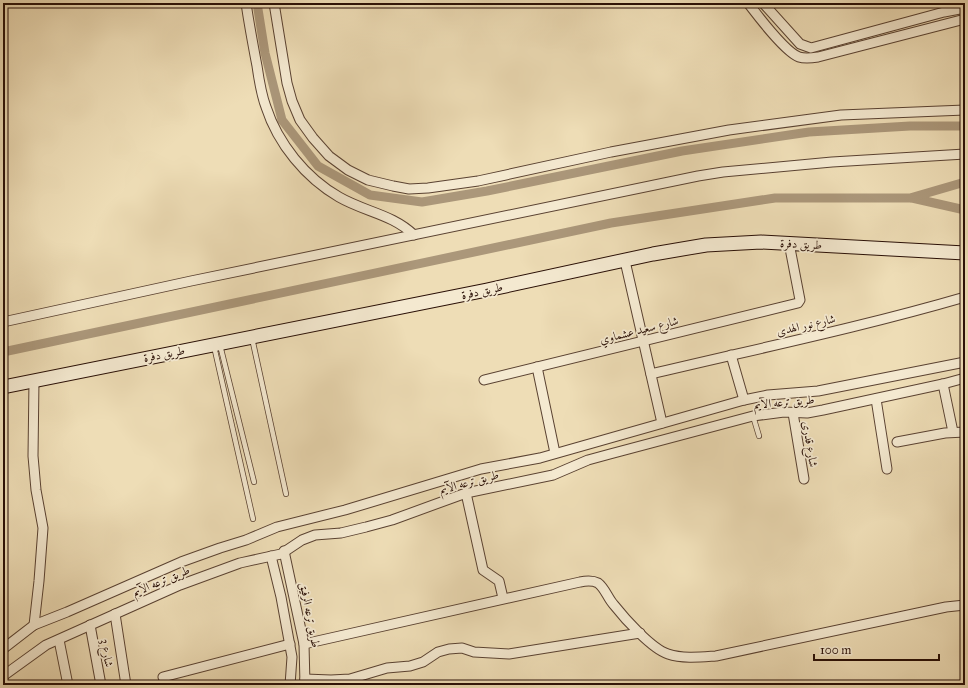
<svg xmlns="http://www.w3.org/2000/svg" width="968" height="688" viewBox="0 0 968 688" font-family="'IM FELL Great Primer',Amiri,serif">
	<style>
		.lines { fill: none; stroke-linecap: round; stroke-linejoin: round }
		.canal { stroke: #ab977a; stroke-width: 9 }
		.lane-casing { stroke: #5a4232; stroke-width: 6 }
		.street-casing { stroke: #5a4232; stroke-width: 11 }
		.secondary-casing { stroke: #290f06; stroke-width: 15 }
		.lane { stroke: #f4e9d0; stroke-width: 4.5 }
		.street { stroke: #f4e9d0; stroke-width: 9 }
		.secondary { stroke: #f4e9d0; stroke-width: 13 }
		.labels { text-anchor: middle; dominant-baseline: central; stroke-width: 3.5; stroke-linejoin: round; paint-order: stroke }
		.street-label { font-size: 12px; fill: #290f06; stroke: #f4e9d0 }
	</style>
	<rect width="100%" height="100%" fill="#eeddb6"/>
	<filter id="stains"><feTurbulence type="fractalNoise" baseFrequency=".005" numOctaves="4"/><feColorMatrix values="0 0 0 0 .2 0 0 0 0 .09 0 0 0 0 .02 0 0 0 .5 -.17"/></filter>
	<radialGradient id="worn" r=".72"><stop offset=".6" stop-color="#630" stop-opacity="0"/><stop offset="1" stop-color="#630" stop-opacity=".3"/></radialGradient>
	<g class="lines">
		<!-- canal -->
		<g class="canal">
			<polyline points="257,3 265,53 282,120 318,166 370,195 422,202 487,191 682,151 809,132 910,126 965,126"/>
			<polyline points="912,198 965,210"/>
			<polyline points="3,352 611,223 775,198 910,198 965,182"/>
		</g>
		<defs>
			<g id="lane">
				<polyline points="252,338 286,494"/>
				<polyline points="220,345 254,482"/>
				<polyline points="214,346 253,519"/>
				<polyline points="753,416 759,436"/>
			</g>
			<g id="street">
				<path d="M246 3C249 24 253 45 257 66 259 80 261 94 266 107 278 144 306 178 339 197 365 212 392 214 414 235"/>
				<polyline points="274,3 287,83 292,101 300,120 313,138 329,156 348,170 368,180 393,186 409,189 428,188 478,181 611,152 729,130 841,115 965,110"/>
				<path d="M748 3C758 16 785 52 799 57 805 59 812 58 818 57L965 19"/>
				<polyline points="763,3 800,44 811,48 944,12 965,8"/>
				<polyline points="625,261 662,423"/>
				<polyline points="3,322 191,281 698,176 723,172 832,162 965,154"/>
				<polyline points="731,355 744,400"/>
				<polyline points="537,367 555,453"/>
				<path d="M651 374C756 349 862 327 965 297"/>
				<polyline points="484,380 798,303 800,300 789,243"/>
				<polyline points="943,384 953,432"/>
				<polyline points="876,399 887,469"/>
				<polyline points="793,413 804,479"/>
				<polyline points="897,442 945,433 965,432"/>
				<polyline points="466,493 483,570 499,581 503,598"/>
				<polyline points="284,551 304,644 305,685"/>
				<polyline points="271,556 281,597 292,657 290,685"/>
				<polyline points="115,614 126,685"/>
				<polyline points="34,625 39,581 43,528 36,490 33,456 34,380"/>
				<polyline points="90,625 101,685"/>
				<polyline points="59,640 68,685"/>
				<path d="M304 644 580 582C585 581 592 580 598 583 605 588 608 599 614 605 625 619 652 649 668 654 683 659 701 657 716 656L946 607 965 605"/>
				<polyline points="3,649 34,625 67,612 181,562 220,548 246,540 277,527 345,510 481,469 540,458 744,400 768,395 818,391 965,362"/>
				<polyline points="3,676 46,645 180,585 240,563 281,554 302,540 315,535 341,533 366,527 392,520 466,493 553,475 588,460 610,454 753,416 784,412 807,413 823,410 943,384 965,378"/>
				<polyline points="163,677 290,644"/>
				<polyline points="305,679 331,680 350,679 387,668 410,666 423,662 438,652 449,649 462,648 474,652 509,654 640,633"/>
			</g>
			<polyline id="secondary" points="3,387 487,290 653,254 706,245 761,242 965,253"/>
		</defs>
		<!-- lane casing -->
		<use href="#lane" class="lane-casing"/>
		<!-- street casing -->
		<use href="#street" class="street-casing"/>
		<!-- secondary casing -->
		<use href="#secondary" class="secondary-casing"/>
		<!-- lane -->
		<use href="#lane" class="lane"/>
		<!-- street -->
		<use href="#street" class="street"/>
		<!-- secondary -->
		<use href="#secondary" class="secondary"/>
	</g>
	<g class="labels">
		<!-- street labels -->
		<g class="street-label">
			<text transform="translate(801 244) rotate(3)">طريق دفرة</text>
			<text transform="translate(482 291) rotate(-12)">طريق دفرة</text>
			<text transform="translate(806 325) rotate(-13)">شارع نور الهدى</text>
			<text transform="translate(639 330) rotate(-14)">شارع سعيد عشماوي</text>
			<text transform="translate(164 354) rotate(-11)">طريق دفرة</text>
			<text transform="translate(784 402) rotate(-5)">طريق ترعه الآيم</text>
			<text transform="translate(810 444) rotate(81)">شارع قدرى</text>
			<text transform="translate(469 482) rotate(-15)">طريق ترعه الآيم</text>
			<text transform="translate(161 581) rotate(-23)">طريق ترعه الآيم</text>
			<text transform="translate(310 615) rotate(79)">طريق ترعه الرفيق</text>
			<text transform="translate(107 653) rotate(80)">شارع 3</text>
		</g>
	</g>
	<!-- margin -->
	<rect width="968" height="688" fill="none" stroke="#eeddb6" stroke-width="16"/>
	<rect x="4" y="4" width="960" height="680" fill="none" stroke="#290f06" stroke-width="2"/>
	<rect x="8" y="8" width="952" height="672" fill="none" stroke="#290f06"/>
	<!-- scale -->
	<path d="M814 654v6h125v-6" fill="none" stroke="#290f06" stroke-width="2"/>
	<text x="820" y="654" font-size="12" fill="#290f06" stroke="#f4e9d0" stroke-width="3" paint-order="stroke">100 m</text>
	<rect width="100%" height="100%" filter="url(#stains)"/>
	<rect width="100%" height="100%" fill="url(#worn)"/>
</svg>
